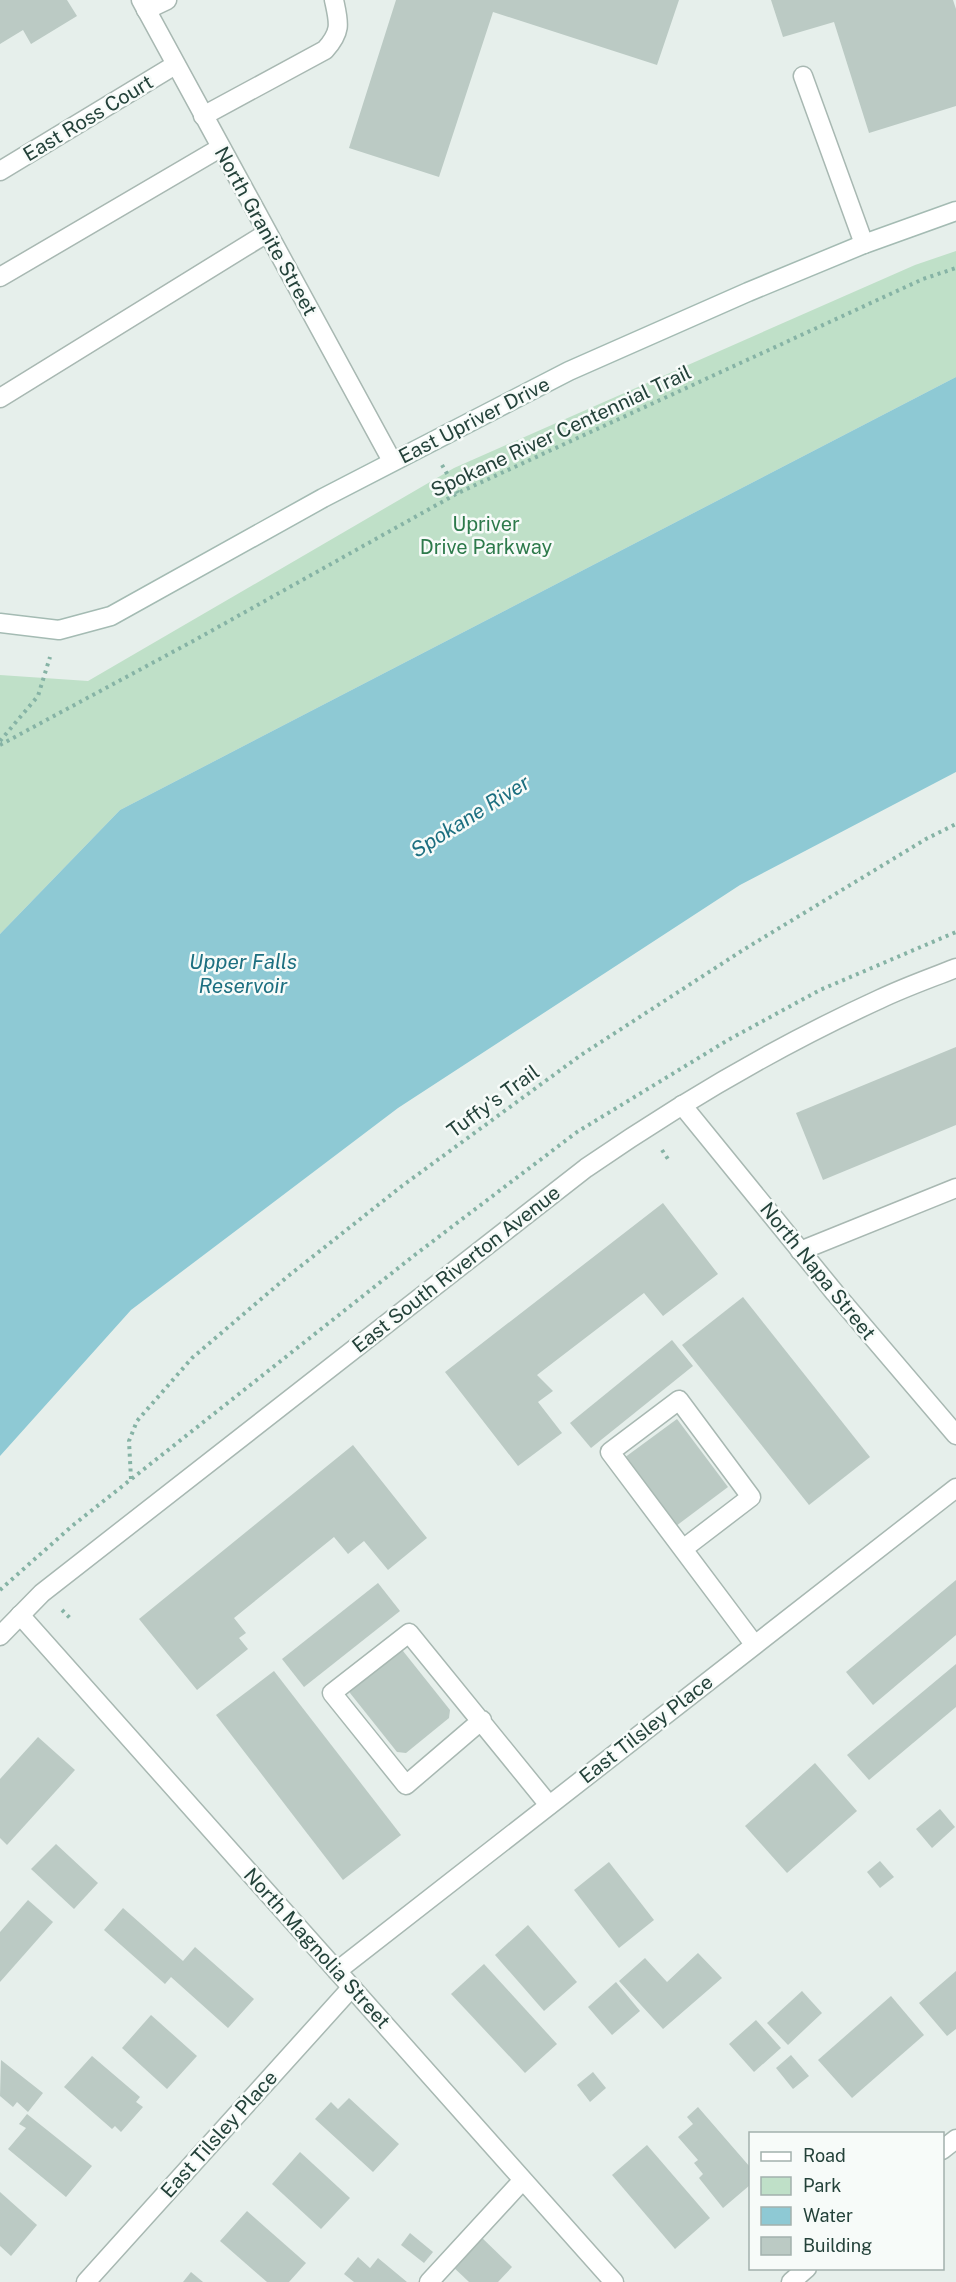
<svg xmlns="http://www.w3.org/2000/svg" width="956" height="2282" viewBox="0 0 956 2282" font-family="'Public Sans',sans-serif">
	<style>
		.green { fill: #bfe0c8 }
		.water { fill: #8ec9d4 }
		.building { fill: #bbcac4 }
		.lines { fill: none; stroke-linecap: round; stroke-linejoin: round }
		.lane-casing { stroke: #a8b8b2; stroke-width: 21 }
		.street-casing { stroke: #a8b8b2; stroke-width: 21 }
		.secondary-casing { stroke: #a4bbb3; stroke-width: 21 }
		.path { stroke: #86b3a5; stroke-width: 4; stroke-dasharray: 3 4.5; stroke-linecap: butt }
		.lane { stroke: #fff; stroke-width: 18 }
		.street { stroke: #fff; stroke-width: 18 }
		.secondary { stroke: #fff; stroke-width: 18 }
		.labels { text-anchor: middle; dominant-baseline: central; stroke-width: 5; stroke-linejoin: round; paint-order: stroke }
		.street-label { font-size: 20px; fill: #24423a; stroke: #f7fbf9 }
		.park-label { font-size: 20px; fill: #2d7a4b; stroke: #f7fbf9 }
		.water-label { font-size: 21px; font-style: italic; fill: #1c6f80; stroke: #f7fbf9 }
	</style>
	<rect width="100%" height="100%" fill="#e6efeb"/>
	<!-- green -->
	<polygon class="green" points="956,251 956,377 120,810 0,934 0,675 88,681 454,468 915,265"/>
	<!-- water -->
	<polygon class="water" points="956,377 956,772 740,885 398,1108 131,1310 0,1456 0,934 120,810"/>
	<!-- building -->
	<g class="building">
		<polygon points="0,0 67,0 77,16 31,44 23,30 0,44"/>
		<polygon points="396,0 679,0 657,65 493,12 439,177 349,148"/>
		<polygon points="771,0 953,0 956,9 956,106 869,133 834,22 783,37"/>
		<polygon points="956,1047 956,1125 823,1180 796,1113"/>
		<polygon points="663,1203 718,1274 663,1316 644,1293 537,1375 553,1391 538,1402 562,1433 518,1466 445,1372"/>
		<polygon points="743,1297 870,1457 809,1505 682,1345"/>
		<polygon points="672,1340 693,1366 591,1448 570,1423"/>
		<polygon points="677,1419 728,1487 676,1526 624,1458"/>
		<polygon points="353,1445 427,1538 388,1570 364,1541 348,1554 334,1537 234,1618 246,1633 239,1638 248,1649 197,1690 139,1619"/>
		<polygon points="956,1580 956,1635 873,1705 846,1672"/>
		<polygon points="378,1583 400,1611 304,1687 282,1659"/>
		<polygon points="393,1650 403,1651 450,1710 449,1718 406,1753 397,1752 350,1693 351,1685"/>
		<polygon points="956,1664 956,1707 869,1780 847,1755"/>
		<polygon points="274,1671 401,1835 343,1880 216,1715"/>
		<polygon points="38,1737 75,1770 7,1845 0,1838 0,1779"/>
		<polygon points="815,1763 857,1811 787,1873 745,1826"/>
		<polygon points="940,1809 955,1827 932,1848 916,1829"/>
		<polygon points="56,1844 98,1883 74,1909 31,1869"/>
		<polygon points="880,1861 894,1877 880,1888 867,1872"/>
		<polygon points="609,1862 654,1920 619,1948 574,1890"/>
		<polygon points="28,1900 53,1922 0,1982 0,1932"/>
		<polygon points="123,1908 183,1961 195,1947 254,1999 228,2028 171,1977 165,1984 104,1930"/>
		<polygon points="528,1925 577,1982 544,2011 495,1955"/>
		<polygon points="698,1953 722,1978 663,2029 619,1981 645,1958 667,1982"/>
		<polygon points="484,1964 557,2044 525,2073 451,1994"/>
		<polygon points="956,1971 956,2029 947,2036 919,2003"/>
		<polygon points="616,1982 640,2011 612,2035 588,2007"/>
		<polygon points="802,1991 822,2013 788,2045 767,2023"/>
		<polygon points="891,1996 924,2035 852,2098 818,2060"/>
		<polygon points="151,2015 197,2056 167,2089 122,2048"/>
		<polygon points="756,2020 781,2048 754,2072 729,2044"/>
		<polygon points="791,2055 809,2076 793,2089 776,2068"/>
		<polygon points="92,2056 140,2097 136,2102 143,2107 121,2132 115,2126 112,2129 64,2087"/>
		<polygon points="1,2060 43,2093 28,2112 17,2102 13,2107 0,2096"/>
		<polygon points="593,2072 606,2088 590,2102 577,2085"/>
		<polygon points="349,2098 399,2144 373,2172 315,2119 331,2102 338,2109"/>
		<polygon points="698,2107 750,2167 750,2185 723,2208 699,2178 703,2174 694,2163 698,2160 678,2137 693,2124 687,2117"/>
		<polygon points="27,2114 92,2166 66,2197 8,2149 26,2128 19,2124"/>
		<polygon points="647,2145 710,2218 675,2249 612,2175"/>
		<polygon points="300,2152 350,2198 321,2229 272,2184"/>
		<polygon points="0,2192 37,2225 11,2256 0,2246"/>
		<polygon points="247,2211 306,2263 289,2282 267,2282 220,2241"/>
		<polygon points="410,2233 433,2252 424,2263 401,2245"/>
		<polygon points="478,2234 512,2267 498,2282 469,2282 450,2264"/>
		<polygon points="358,2257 370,2268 378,2258 407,2282 354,2282 344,2274"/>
		<polygon points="191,2272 203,2282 183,2282"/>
	</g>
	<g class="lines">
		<defs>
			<g id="lane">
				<polyline points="146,10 167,0"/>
				<polyline points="803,76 864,244"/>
				<path d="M203 116 325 50C342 31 339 23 334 0"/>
				<polyline points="0,277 220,148"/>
				<polyline points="0,398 267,233"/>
				<polyline points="800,1251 956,1188"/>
				<polyline points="683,1549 751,1497 679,1400 610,1452 754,1644"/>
				<polyline points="482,1720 406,1785 332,1693 409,1633 549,1805"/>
				<polyline points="429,2282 522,2181"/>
			</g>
			<g id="street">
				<polyline points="141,0 392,461"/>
				<polyline points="0,171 175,65"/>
				<polyline points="682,1105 835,1293 956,1435"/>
				<polyline points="20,1615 614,2282"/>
				<path d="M0 1636 42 1593 586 1168C679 1104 777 1046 880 999 905 987 931 978 956 968"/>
				<polyline points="337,1971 956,1488"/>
				<polyline points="942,2150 956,2139"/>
				<polyline points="86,2282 352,1987"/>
				<polyline points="791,2282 807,2268"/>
			</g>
			<polyline id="secondary" points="0,623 59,630 111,616 323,498 569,371 748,292 864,244 956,211"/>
		</defs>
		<!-- lane casing -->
		<use href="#lane" class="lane-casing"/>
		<!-- street casing -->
		<use href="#street" class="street-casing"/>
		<!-- secondary casing -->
		<use href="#secondary" class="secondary-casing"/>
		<!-- path -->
		<g class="path">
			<polyline points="442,465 458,493"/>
			<polyline points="0,741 38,696 50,657"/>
			<polyline points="0,745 195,640 458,493 923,279 956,268"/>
			<polyline points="662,1150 668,1159"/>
			<polyline points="131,1479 129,1441 137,1421 192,1358 287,1277 402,1186 581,1055 743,950 926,839 956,824"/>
			<polyline points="0,1590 72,1526 416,1254 577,1132 728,1040 820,990 956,932"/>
			<polyline points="62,1610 71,1619"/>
		</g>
		<!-- lane -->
		<use href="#lane" class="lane"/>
		<!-- street -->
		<use href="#street" class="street"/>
		<!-- secondary -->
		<use href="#secondary" class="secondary"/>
	</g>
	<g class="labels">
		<!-- street labels -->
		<g class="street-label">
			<text transform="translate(88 118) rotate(-31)">East Ross Court</text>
			<text transform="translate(266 231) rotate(61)">North Granite Street</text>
			<text transform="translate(474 420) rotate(-27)">East Upriver Drive</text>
			<text transform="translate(561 431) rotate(-25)">Spokane River Centennial Trail</text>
			<text transform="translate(493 1101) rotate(-36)">Tuffy's Trail</text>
			<text transform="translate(456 1269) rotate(-38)">East South Riverton Avenue</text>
			<text transform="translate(818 1271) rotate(51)">North Napa Street</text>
			<text transform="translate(646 1729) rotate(-38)">East Tilsley Place</text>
			<text transform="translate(317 1948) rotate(48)">North Magnolia Street</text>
			<text transform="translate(219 2134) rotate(-48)">East Tilsley Place</text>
		</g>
		<!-- park labels -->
		<g class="park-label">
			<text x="486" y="524">Upriver<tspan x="486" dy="23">Drive Parkway</tspan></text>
		</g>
		<!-- water labels -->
		<g class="water-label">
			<text transform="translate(470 816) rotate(-32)">Spokane River</text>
			<text x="243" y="961">Upper Falls<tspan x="243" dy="24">Reservoir</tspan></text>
		</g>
	</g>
	<!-- legend -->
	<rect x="749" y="2132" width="195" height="138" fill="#f7fbf9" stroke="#a3b1ad" stroke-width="1.5"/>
	<rect x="761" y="2152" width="30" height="9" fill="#ffffff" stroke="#a3b1ad" stroke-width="1.5"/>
	<text x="803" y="2162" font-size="18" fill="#24423a">Road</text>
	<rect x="761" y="2177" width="30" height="18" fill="#bfe0c8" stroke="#a3b1ad" stroke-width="1.5"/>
	<text x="803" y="2192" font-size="18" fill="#24423a">Park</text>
	<rect x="761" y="2207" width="30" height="18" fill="#8ec9d4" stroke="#a3b1ad" stroke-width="1.5"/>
	<text x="803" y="2222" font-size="18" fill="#24423a">Water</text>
	<rect x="761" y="2237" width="30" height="18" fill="#bbcac4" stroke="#a3b1ad" stroke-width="1.5"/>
	<text x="803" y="2252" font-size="18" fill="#24423a">Building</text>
</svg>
